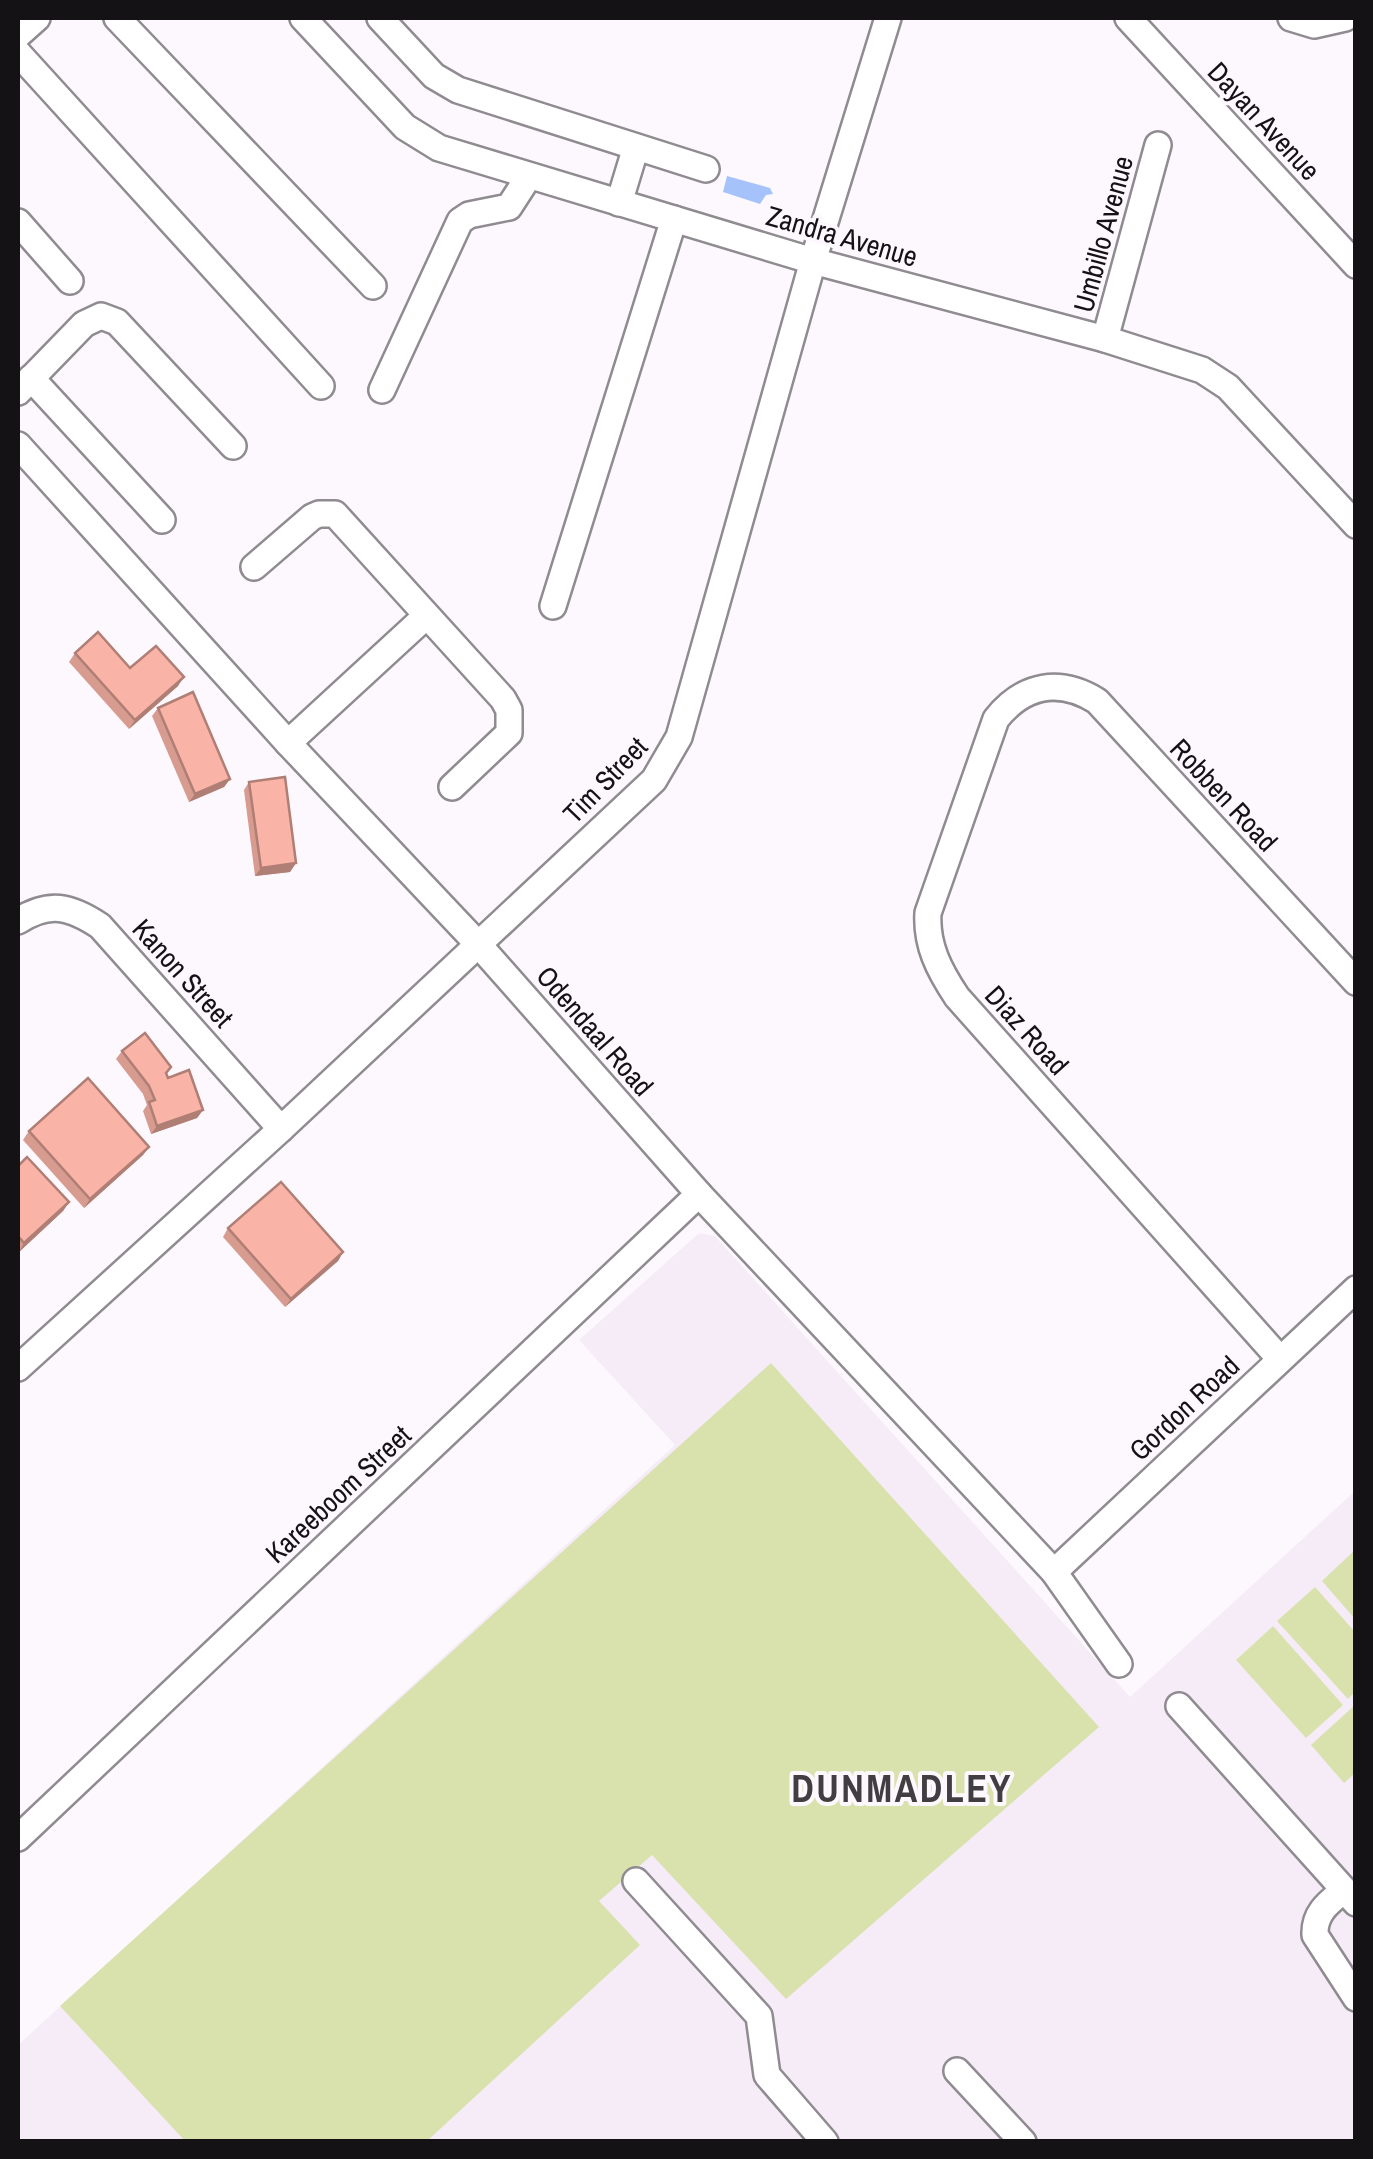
<svg xmlns="http://www.w3.org/2000/svg" width="1373" height="2159" viewBox="0 0 1373 2159" font-family="'Archivo Narrow',sans-serif">
	<style>
		.built { fill: #f6ecf8 }
		.green { fill: #d9e1ad }
		.water { fill: #a5c3fa }
		.lines { fill: none; stroke-linecap: round; stroke-linejoin: round }
		.minor-casing { stroke: #8f8b90; stroke-width: 30 }
		.minor { stroke: #fff; stroke-width: 25 }
		.wall { fill: #d79b90 }
		.shaded-wall { fill: #af7e75 }
		.building { fill: #fab4a7; stroke: #af7e75; stroke-width: 2.5 }
		.labels { text-anchor: middle; dominant-baseline: central; stroke-width: 8; stroke-linejoin: round; paint-order: stroke }
		.street-label { font-size: 28px; fill: #141214; stroke: #fdf8fe }
		.district-label { font-size: 38px; font-weight: bold; letter-spacing: 2.5px; fill: #413e42; stroke: #fdf8fe }
	</style>
	<rect width="100%" height="100%" fill="#fdf8fe"/>
	<!-- built -->
	<polygon class="built" points="699,1233 715,1236 1130,1697 1355,1491 1355,2141 18,2142 18,2045 675,1445 579,1340"/>
	<!-- green -->
	<g class="green">
		<polygon points="771,1363 1099,1727 786,1999 652,1855 599,1901 640,1945 427,2141 185,2141 60,2006"/>
		<polygon points="1355,1550 1355,1619 1322,1581"/>
		<polygon points="1315,1587 1355,1632 1355,1692 1348,1699 1277,1621"/>
		<polygon points="1273,1626 1343,1705 1306,1738 1236,1660"/>
		<polygon points="1355,1705 1355,1773 1344,1783 1311,1745"/>
	</g>
	<!-- water -->
	<polygon class="water" points="727,176 770,188 773,194 766,195 760,204 723,192"/>
	<g class="lines">
		<defs>
			<g id="minor">
				<polyline points="117,18 373,286"/>
				<polyline points="303,18 405,127 439,148 813,261 1105,339 1202,370 1228,387 1356,525"/>
				<polyline points="380,18 434,76 458,90 706,169"/>
				<polyline points="1128,18 1356,265"/>
				<polyline points="1291,18 1314,25 1345,18"/>
				<polyline points="18,35 37,18"/>
				<polyline points="18,53 321,386"/>
				<polyline points="619,203 636,147"/>
				<polyline points="18,222 70,281"/>
				<polyline points="1105,339 1158,145"/>
				<polyline points="31,378 162,520"/>
				<polyline points="382,390 460,221 469,215 509,207 529,176"/>
				<polyline points="18,392 84,324 101,316 117,322 233,446"/>
				<polyline points="18,445 288,743 478,944 699,1194 1054,1572 1119,1664"/>
				<polyline points="254,567 312,517 319,514 335,514 503,699 509,710 509,733 452,787"/>
				<polyline points="553,606 674,219"/>
				<polyline points="288,743 425,617"/>
				<path d="M18 921C49 901 70 906 100 926L281 1129"/>
				<path d="M1280 1359 957 997C939 970 926 945 928 913L996 719C1024 684 1060 678 1097 701L1356 982"/>
				<polyline points="18,1368 281,1129 654,780 679,737 813,261 888,18"/>
				<polyline points="1054,1572 1356,1289"/>
				<polyline points="1179,1706 1356,1903"/>
				<polyline points="18,1838 699,1194"/>
				<polyline points="636,1881 759,2016 767,2075 825,2142"/>
				<path d="M1344 1890C1328 1903 1314 1913 1315 1935L1356 1998"/>
				<polyline points="957,2071 1023,2142"/>
			</g>
		</defs>
		<!-- minor casing -->
		<use href="#minor" class="minor-casing"/>
		<!-- minor -->
		<use href="#minor" class="minor"/>
	</g>
	<!-- wall -->
	<g class="wall">
		<polygon points="75,653 130,668 178,686 129,729 69,662"/>
		<polygon points="158,708 230,779 224,787 189,802 152,716"/>
		<polygon points="249,782 296,863 290,872 255,876 244,790"/>
		<polygon points="122,1051 166,1075 168,1078 203,1110 197,1118 151,1134 143,1111 147,1105 143,1094 116,1059"/>
		<polygon points="29,1131 149,1147 143,1155 84,1208 23,1140"/>
		<polygon points="18,1166 69,1202 63,1211 19,1252"/>
		<polygon points="228,1228 343,1252 338,1261 285,1307 223,1237"/>
	</g>
	<!-- shaded-wall -->
	<g class="shaded-wall">
		<polygon points="184,677 178,686 129,729 135,720"/>
		<polygon points="230,779 224,787 189,802 195,794"/>
		<polygon points="296,863 290,872 255,876 261,868"/>
		<polygon points="203,1110 197,1118 151,1134 157,1126"/>
		<polygon points="149,1147 143,1155 84,1208 90,1199"/>
		<polygon points="69,1202 63,1211 19,1252 24,1243"/>
		<polygon points="343,1252 338,1261 285,1307 291,1299"/>
	</g>
	<!-- building -->
	<g class="building">
		<polygon points="98,632 130,668 156,646 184,677 135,720 75,653"/>
		<polygon points="193,692 230,779 195,794 158,708"/>
		<polygon points="285,777 296,863 261,868 249,782"/>
		<polygon points="145,1033 171,1067 166,1073 168,1078 189,1070 203,1110 157,1126 149,1102 155,1100 149,1086 122,1051"/>
		<polygon points="88,1078 149,1147 90,1199 29,1131"/>
		<polygon points="27,1157 69,1202 24,1243 18,1236 18,1166"/>
		<polygon points="281,1182 343,1252 291,1299 228,1228"/>
	</g>
	<g class="labels">
		<!-- street labels -->
		<g class="street-label">
			<text transform="translate(1264 121) rotate(47)">Dayan Avenue</text>
			<text transform="translate(1103 234) rotate(-75)">Umbillo Avenue</text>
			<text transform="translate(842 236) rotate(16)">Zandra Avenue</text>
			<text transform="translate(605 780) rotate(-46)">Tim Street</text>
			<text transform="translate(1224 795) rotate(47)">Robben Road</text>
			<text transform="translate(183 973) rotate(48)">Kanon Street</text>
			<text transform="translate(1027 1030) rotate(48)">Diaz Road</text>
			<text transform="translate(595 1031) rotate(49)">Odendaal Road</text>
			<text transform="translate(1184 1408) rotate(-43)">Gordon Road</text>
			<text transform="translate(338 1494) rotate(-43)">Kareeboom Street</text>
		</g>
		<!-- district labels -->
		<g class="district-label">
			<text x="902" y="1788">DUNMADLEY</text>
		</g>
	</g>
	<!-- border -->
	<rect width="1373" height="2159" fill="none" stroke="#141214" stroke-width="40"/>
</svg>
